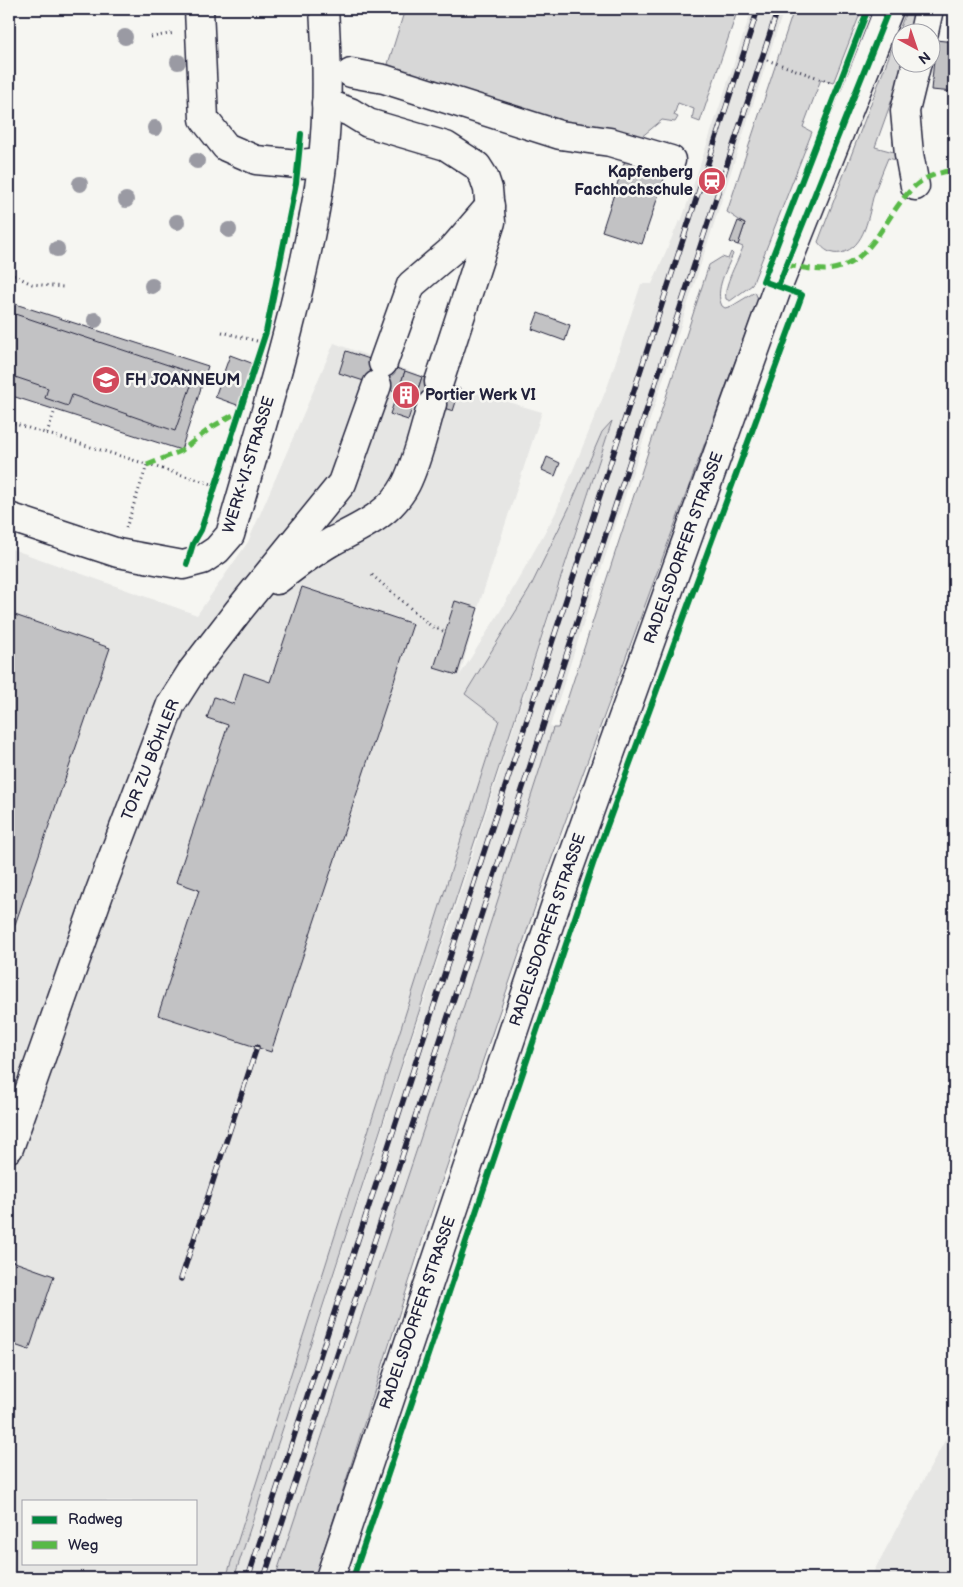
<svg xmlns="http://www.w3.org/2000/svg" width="963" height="1587" viewBox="0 0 963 1587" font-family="'Balsamiq Sans',sans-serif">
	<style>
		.built { fill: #e6e6e4; fill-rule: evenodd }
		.green { fill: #d7d7d7; stroke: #7c7c89 }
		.building { fill: #c2c2c4; stroke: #22223b }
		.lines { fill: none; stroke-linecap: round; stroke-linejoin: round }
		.minor-casing { stroke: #22223b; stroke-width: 31 }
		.path { stroke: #22223b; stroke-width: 3; stroke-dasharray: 1 4; stroke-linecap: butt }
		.minor { stroke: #f6f6f2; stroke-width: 28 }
		.rail-casing { stroke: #22223b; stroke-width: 5.5 }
		.rail { stroke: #f6f6f2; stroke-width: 4; stroke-dasharray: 11; stroke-linecap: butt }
		.quiet { stroke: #58b947; stroke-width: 5; stroke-dasharray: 10 5; stroke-linecap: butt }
		.cycleway-casing { stroke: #f6f6f2; stroke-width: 9 }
		.cycleway { stroke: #00873e; stroke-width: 6 }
		.tree { fill: #9a9aa3 }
		.labels { text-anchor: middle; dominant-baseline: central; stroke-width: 5; stroke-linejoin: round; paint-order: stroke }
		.poi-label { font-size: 16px; font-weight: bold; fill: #22223b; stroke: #f6f6f2; text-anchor: start }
		.street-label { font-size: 16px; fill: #22223b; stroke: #f6f6f2 }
	</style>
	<rect width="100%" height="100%" fill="#f6f6f2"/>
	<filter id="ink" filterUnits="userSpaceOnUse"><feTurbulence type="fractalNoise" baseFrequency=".02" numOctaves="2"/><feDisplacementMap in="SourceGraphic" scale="10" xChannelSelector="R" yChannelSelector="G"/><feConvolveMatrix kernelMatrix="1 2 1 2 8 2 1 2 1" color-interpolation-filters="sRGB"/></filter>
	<g filter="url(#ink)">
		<!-- built -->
		<g class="built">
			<path d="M752 9H784L550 726 553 728 450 1049 275 1578H234L461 890 612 422 602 432 569 508 529 590 466 694 499 720 226 1578H9V548L197 615 248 542 334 343 439 382 542 412 478 608 460 675 501 610 555 514 608 385 641 284H652L679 221 681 222ZM24 1501H196V1563H24Z"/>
			<polygon points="954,1424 954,1578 870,1578"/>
		</g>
		<!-- green -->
		<g class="green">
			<polygon points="405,9 738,9 700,122 692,119 694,109 678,103 674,115 678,117 675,122 662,120 640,138 582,130 393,68 388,64"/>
			<path d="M794 9H862L833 83 821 79 803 127 812 132 752 285 730 301 726 299C723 286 738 261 743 247L738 245 745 224 727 212Z"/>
			<path d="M907 9H921L915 32H900V62L905 63 875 147 901 154 900 161 888 158C883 170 878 182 874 194 868 215 866 247 841 253 831 255 824 250 818 242Z"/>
			<path d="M731 252 733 254C727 269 714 290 722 306L725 308 732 306 755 292 758 299 551 860 431 1213 315 1578H275L450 1049 553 728H558L709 265 722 257 728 259Z"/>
			<polygon points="612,421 234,1578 226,1578 499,720 465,694 529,590 569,508 602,432"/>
		</g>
		<!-- building -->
		<g class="building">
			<polygon points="936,40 954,42 954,92 931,90"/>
			<polygon points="625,160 666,173 642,244 602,231"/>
			<polygon points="738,221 745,224 738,245 730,242"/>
			<polygon points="9,302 208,366 181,450 9,395"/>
			<polygon points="9,312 195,374 175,431 72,395 68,406 45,398 48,388 9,375"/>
			<polygon points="538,313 570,325 565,341 532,329"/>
			<polygon points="346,351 405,371 398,392 339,373"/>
			<polygon points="230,355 254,364 240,406 215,397"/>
			<polygon points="405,371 422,377 408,420 390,414"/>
			<polygon points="422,377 460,389 453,411 415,398"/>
			<polygon points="547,457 560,463 555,476 542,470"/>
			<polygon points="302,587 413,624 271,1052 158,1015 199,890 176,882 228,725 207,718 214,697 234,704 244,673 270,682"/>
			<polygon points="455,601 478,608 457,675 434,668"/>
			<polygon points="9,613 110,648 9,942"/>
			<polygon points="9,1260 54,1276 29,1350 9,1343"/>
		</g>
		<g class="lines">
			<defs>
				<g id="minor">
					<polyline points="199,9 204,119 226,147 256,160 298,164 322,162"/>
					<polyline points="924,32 929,9"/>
					<polyline points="351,73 384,79 560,135 610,142 671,160"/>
					<polyline points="326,103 350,112 368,123 446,146 477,166 484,177 488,189 491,222 439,382"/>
					<polyline points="915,186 909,154 905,111 917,62"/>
					<polyline points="383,363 411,285 452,250 490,206"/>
					<path d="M9 517 118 553 183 565 202 560 217 550 230 535C263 420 300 305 319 187 329 128 328 67 324 9"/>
					<path d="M277 580C295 566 312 553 331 542 360 527 390 515 406 484 418 460 424 430 432 404"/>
					<polyline points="9,1148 100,891 171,704 192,671 239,610 342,483 377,385"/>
					<polyline points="330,1578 555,907 778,286 889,9"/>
				</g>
			</defs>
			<!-- minor casing -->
			<use href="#minor" class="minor-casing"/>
			<!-- path -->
			<g class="path">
				<polyline points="151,37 175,33"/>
				<polyline points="767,60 833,83"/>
				<polyline points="9,273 32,284 63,287"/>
				<polyline points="222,332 257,341"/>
				<polyline points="9,422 215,485"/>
				<polyline points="47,433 55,410"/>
				<polyline points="126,528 147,465"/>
				<polyline points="372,575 431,626 445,632"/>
			</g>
			<!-- minor -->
			<use href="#minor" class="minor"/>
			<defs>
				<g id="rail">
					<polyline points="181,1279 257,1047"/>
					<polyline points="248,1578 758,9"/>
					<polyline points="264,1578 778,9"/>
				</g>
			</defs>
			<!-- rail casing -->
			<use href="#rail" class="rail-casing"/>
			<!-- rail -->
			<use href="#rail" class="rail"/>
			<!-- quiet -->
			<g class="quiet">
				<path d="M786 265C799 267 812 270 825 270 873 268 885 212 915 186 926 176 941 172 954 170"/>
				<polyline points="147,465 181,451 212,427 240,411"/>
			</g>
			<defs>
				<g id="cycleway">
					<polyline points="778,286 889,9"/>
					<polyline points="187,564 193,544 201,530 266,332 296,183 301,134"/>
					<polyline points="353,1578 593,864 802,295 763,281 868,9"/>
				</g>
			</defs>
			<!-- cycleway casing -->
			<use href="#cycleway" class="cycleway-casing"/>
			<!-- cycleway -->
			<use href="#cycleway" class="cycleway"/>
		</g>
		<!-- trees -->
		<g class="tree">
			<circle cx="125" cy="37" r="8"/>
			<circle cx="178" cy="62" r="8"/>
			<circle cx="155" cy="128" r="8"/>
			<circle cx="197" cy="161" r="8"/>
			<circle cx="80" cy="184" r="8"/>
			<circle cx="126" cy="200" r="8"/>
			<circle cx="177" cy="222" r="8"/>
			<circle cx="229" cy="230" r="8"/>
			<circle cx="57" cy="249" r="8"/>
			<circle cx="152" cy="286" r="8"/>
			<circle cx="95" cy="320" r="8"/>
		</g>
	</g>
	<!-- icons -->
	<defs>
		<symbol id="station-disc" viewBox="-11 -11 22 22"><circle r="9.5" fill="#d1495b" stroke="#f6f6f2"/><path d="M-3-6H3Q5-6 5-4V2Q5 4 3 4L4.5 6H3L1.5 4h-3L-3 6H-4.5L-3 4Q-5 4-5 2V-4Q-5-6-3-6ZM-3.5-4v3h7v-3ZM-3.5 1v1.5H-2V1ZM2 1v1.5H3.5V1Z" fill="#fff"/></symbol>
		<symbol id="university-disc" viewBox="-11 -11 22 22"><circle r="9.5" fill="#d1495b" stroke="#f6f6f2"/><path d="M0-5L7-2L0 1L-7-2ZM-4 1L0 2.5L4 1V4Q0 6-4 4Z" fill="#fff"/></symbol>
		<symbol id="building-disc" viewBox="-11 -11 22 22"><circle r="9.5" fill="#d1495b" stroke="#f6f6f2"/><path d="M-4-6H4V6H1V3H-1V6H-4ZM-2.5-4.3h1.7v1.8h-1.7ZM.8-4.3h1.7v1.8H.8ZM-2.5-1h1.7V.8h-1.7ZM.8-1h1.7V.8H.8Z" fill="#fff"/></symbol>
	</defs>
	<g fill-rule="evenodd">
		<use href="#station-disc" x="696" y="165" width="32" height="32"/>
		<use href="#university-disc" x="90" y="364" width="32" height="32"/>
		<use href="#building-disc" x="390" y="379" width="32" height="32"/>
	</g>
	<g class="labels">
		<!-- poi labels -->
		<g class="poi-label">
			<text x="693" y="172" text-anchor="end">Kapfenberg<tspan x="693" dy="18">Fachhochschule</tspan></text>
			<text x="125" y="380">FH JOANNEUM</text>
			<text x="425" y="395">Portier Werk VI</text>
		</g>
		<!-- street labels -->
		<g class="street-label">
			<text transform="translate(249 465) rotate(-73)">WERK-VI-STRASSE</text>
			<text transform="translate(684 548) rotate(-70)">RADELSDORFER STRASSE</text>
			<text transform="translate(151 760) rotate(-68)">TOR ZU BÖHLER</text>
			<text transform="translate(548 930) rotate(-71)">RADELSDORFER STRASSE</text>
			<text transform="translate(418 1313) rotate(-71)">RADELSDORFER STRASSE</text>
		</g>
	</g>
	<!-- margin -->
	<rect width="963" height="1587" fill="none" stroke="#f6f6f2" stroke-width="30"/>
	<rect x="15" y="15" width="933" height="1557" fill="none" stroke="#22223b" stroke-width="2" filter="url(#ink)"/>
	<!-- legend -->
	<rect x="22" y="1500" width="175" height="65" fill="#f6f6f2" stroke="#a1a1a9"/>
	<rect x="32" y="1516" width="25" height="8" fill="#00873e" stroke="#a1a1a9"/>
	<text x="68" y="1524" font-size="15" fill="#22223b">Radweg</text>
	<rect x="32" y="1541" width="25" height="8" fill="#58b947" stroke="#a1a1a9"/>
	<text x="68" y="1550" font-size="15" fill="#22223b">Weg</text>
	<!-- north arrow -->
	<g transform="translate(916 48) rotate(140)"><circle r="24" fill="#f6f6f2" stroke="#a1a1a9"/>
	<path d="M0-4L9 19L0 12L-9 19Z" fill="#d1495b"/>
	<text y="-8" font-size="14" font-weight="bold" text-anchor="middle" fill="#22223b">N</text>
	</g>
</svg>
